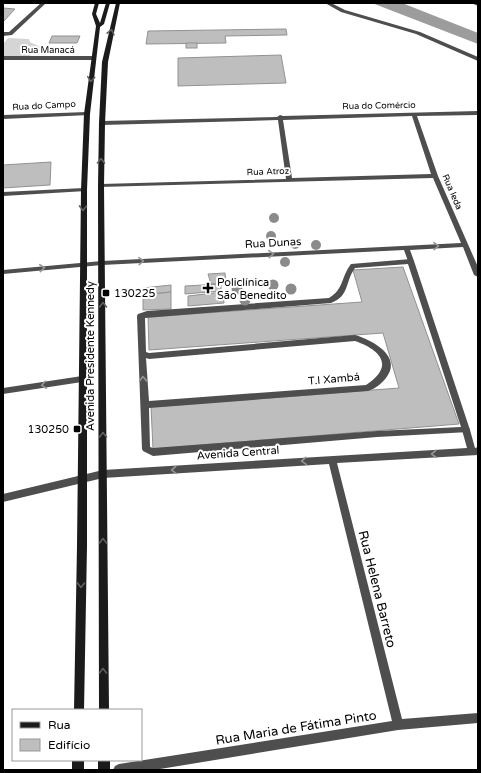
<svg xmlns="http://www.w3.org/2000/svg" width="481" height="773" viewBox="0 0 481 773" font-family="'Varela Round',sans-serif">
	<style>
		.green { fill: #d5d5d5 }
		.water { fill: #9c9c9c }
		.building { fill: #bebebe; stroke: #929292 }
		.lines { fill: none; stroke-linecap: round; stroke-linejoin: round }
		.service { fill: #4e4e4e; fill-rule: evenodd }
		.minor { fill: #4e4e4e; fill-rule: evenodd }
		.secondary { fill: #1b1b1b; fill-rule: evenodd }
		.tree { fill: #8b8b8b }
		.oneway { stroke: #5f5f5f }
		.oneway2 { stroke: #959595 }
		.poi-dot { fill: #000; stroke: #fff; stroke-width: 1.5 }
		.labels { text-anchor: middle; dominant-baseline: central; stroke-width: 4; stroke-linejoin: round; paint-order: stroke }
		.far-street-label { font-size: 9px; fill: #000; stroke: #fff }
		.street-label { font-size: 11px; fill: #000; stroke: #fff }
		.poi-label { font-size: 11px; fill: #000; stroke: #fff; text-anchor: start }
		.near-street-label { font-size: 13px; fill: #000; stroke: #fff }
	</style>
	<rect width="100%" height="100%" fill="#fff"/>
	<!-- green -->
	<polygon class="green" points="8,38 29,39 30,42 45,49 27,57 3,56 3,44"/>
	<!-- water -->
	<polygon class="water" points="372,3 402,3 478,33 478,44"/>
	<!-- building -->
	<g class="building">
		<polygon points="3,8 15,9 3,22"/>
		<polygon points="286,29 287,35 225,36 226,43 146,44 148,31"/>
		<polygon points="52,36 80,36 77,43 49,43"/>
		<rect x="186" y="43" width="11" height="5"/>
		<polygon points="281,55 286,83 178,86 178,58"/>
		<polygon points="51,162 50,185 3,188 3,165"/>
		<polygon points="403,267 459,424 153,449 151,407 399,388 383,333 149,350 148,317 362,302 353,270"/>
		<polygon points="225,273 226,283 211,284 208,274"/>
		<polygon points="221,284 221,291 185,294 185,286"/>
		<polygon points="171,285 171,292 143,295 143,288"/>
		<polygon points="171,292 171,309 143,310 143,295"/>
		<polygon points="223,292 224,303 188,306 188,296"/>
	</g>
	<g class="lines">
		<!-- service -->
		<g class="service">
			<polygon points="41,3 46,3 12,35 3,36 3,32 9,32"/>
			<path d="M411 259 414 261 470 430 469 432 377 437 153 456 143 451 142 449 137 316 138 314 147 311 329 298C344 289 341 277 351 264ZM408 264 461 427 377 431 153 448 150 447 149 408 368 391C375 389 381 384 386 378 403 356 372 340 355 335L149 353 146 352 145 318 331 303C350 296 345 281 355 268ZM355 341C381 350 395 366 366 385L149 401 146 358 149 359Z"/>
		</g>
		<!-- minor -->
		<g class="minor">
			<polygon points="325,3 331,3 345,10 420,32 478,57 478,61 416,34 341,12"/>
			<polygon points="471,3 478,3 478,6"/>
			<polygon points="3,56 93,56 96,58 93,60 3,60"/>
			<path d="M478 111V115L417 116 438 176 478 267V277L474 275 463 247 410 250 414 261 411 263 408 261 404 250 102 265 3 274V270L102 261 461 243 433 178 99 187 98 186 101 184 286 179 278 120 102 125 99 123 102 121 277 117 280 115 283 116ZM412 116 431 174 292 178 283 120Z"/>
			<polygon points="87,112 90,114 89,115 3,119 3,115"/>
			<polygon points="84,188 86,189 86,191 3,196 3,192"/>
			<polygon points="82,376 85,377 86,379 85,381 82,382 3,394 3,388"/>
			<polygon points="466,427 469,428 470,430 475,448 478,447 478,455 337,463 402,719 478,713 478,723 398,730 154,770 113,770 115,766 119,764 392,721 329,464 103,478 3,502 3,494 103,470 467,448 462,430 463,428"/>
		</g>
		<!-- secondary -->
		<g class="secondary">
			<polygon points="95,3 99,3 96,14 100,23 106,3 110,3 104,24 100,27 90,114 87,190 87,546 84,710 74,710 77,546 81,190 84,114 96,26 92,14"/>
			<polygon points="116,3 120,3 108,62 105,123 104,186 109,710 99,710 98,186 99,123 102,62"/>
			<rect x="72" y="760" width="12" height="10"/>
			<rect x="98" y="760" width="12" height="10"/>
		</g>
	</g>
	<!-- trees -->
	<g class="tree">
		<circle cx="274" cy="218" r="5"/>
		<circle cx="271" cy="236" r="5"/>
		<circle cx="295" cy="244" r="5"/>
		<circle cx="316" cy="245" r="5"/>
		<circle cx="285" cy="262" r="5"/>
		<circle cx="273" cy="285" r="5.5"/>
		<circle cx="237" cy="289" r="5.5"/>
		<circle cx="291" cy="289" r="5.5"/>
		<circle cx="245" cy="300" r="5.5"/>
	</g>
	<!-- one-way arrows -->
	<defs><path id="oneway-chevron" d="M-2-3.5L2.5 0L-2 3.5" fill="none" stroke-width="1.6" stroke-linecap="round" stroke-linejoin="round"/></defs>
	<g class="oneway">
		<use href="#oneway-chevron" transform="translate(111 32) rotate(-77)"/>
		<use href="#oneway-chevron" transform="translate(91 79) rotate(96)"/>
		<use href="#oneway-chevron" transform="translate(101 161) rotate(-89)"/>
		<use href="#oneway-chevron" transform="translate(83 208) rotate(91)"/>
		<use href="#oneway-chevron" transform="translate(103 305) rotate(-90)"/>
		<use href="#oneway-chevron" transform="translate(103 435) rotate(-90)"/>
		<use href="#oneway-chevron" transform="translate(103 541) rotate(-90)"/>
		<use href="#oneway-chevron" transform="translate(81 585) rotate(91)"/>
		<use href="#oneway-chevron" transform="translate(103 671) rotate(-90)"/>
	</g>
	<g class="oneway2">
		<use href="#oneway-chevron" transform="translate(436 246) rotate(-2)"/>
		<use href="#oneway-chevron" transform="translate(271 254) rotate(-3)"/>
		<use href="#oneway-chevron" transform="translate(141 261) rotate(-3)"/>
		<use href="#oneway-chevron" transform="translate(42 268) rotate(-5)"/>
		<use href="#oneway-chevron" transform="translate(143 379) rotate(-92)"/>
		<use href="#oneway-chevron" transform="translate(44 385) rotate(172)"/>
		<use href="#oneway-chevron" transform="translate(434 454) rotate(177)"/>
		<use href="#oneway-chevron" transform="translate(304 461) rotate(176)"/>
		<use href="#oneway-chevron" transform="translate(174 470) rotate(176)"/>
	</g>
	<!-- markers -->
	<g class="poi-dot">
		<path d="M206 282h4v4h4v4h-4v4h-4v-4h-4v-4h4z"/>
		<rect x="102" y="289" width="8" height="8" rx="2"/>
		<rect x="73" y="425" width="8" height="8" rx="2"/>
	</g>
	<g class="labels">
		<!-- far-street labels -->
		<g class="far-street-label">
			<text x="48" y="50">Rua Manacá</text>
			<text transform="translate(44 106) rotate(-3)">Rua do Campo</text>
			<text transform="translate(379 106) rotate(-1)">Rua do Comércio</text>
			<text transform="translate(268 172) rotate(-2)">Rua Atroz</text>
			<text transform="translate(452 192) rotate(67)">Rua Ieda</text>
		</g>
		<!-- street labels -->
		<g class="street-label">
			<text transform="translate(273 243) rotate(-3)">Rua Dunas</text>
			<text transform="translate(90 356) rotate(-90)">Avenida Presidente Kennedy</text>
			<text transform="translate(334 379) rotate(-5)">T.I Xambá</text>
			<text transform="translate(238 453) rotate(-4)">Avenida Central</text>
		</g>
		<!-- poi labels -->
		<g class="poi-label">
			<text x="217" y="282">Policlínica<tspan x="217" dy="13">São Benedito</tspan></text>
			<text x="114" y="293">130225</text>
			<text x="69" y="429" text-anchor="end">130250</text>
		</g>
		<!-- near-street labels -->
		<g class="near-street-label">
			<text transform="translate(377 589) rotate(76)">Rua Helena Barreto</text>
			<text transform="translate(296 728) rotate(-9)">Rua Maria de Fátima Pinto</text>
		</g>
	</g>
	<!-- border -->
	<rect width="481" height="773" fill="none" stroke="#000000" stroke-width="8"/>
	<!-- legend -->
	<rect x="12" y="709" width="130" height="52" fill="#ffffff" stroke="#999999"/>
	<rect x="20" y="722" width="20" height="6" fill="#1b1b1b" stroke="#999999"/>
	<text x="48" y="729" font-size="12" fill="#000000">Rua</text>
	<rect x="20" y="739" width="20" height="12" fill="#bebebe" stroke="#999999"/>
	<text x="48" y="749" font-size="12" fill="#000000">Edifício</text>
</svg>
